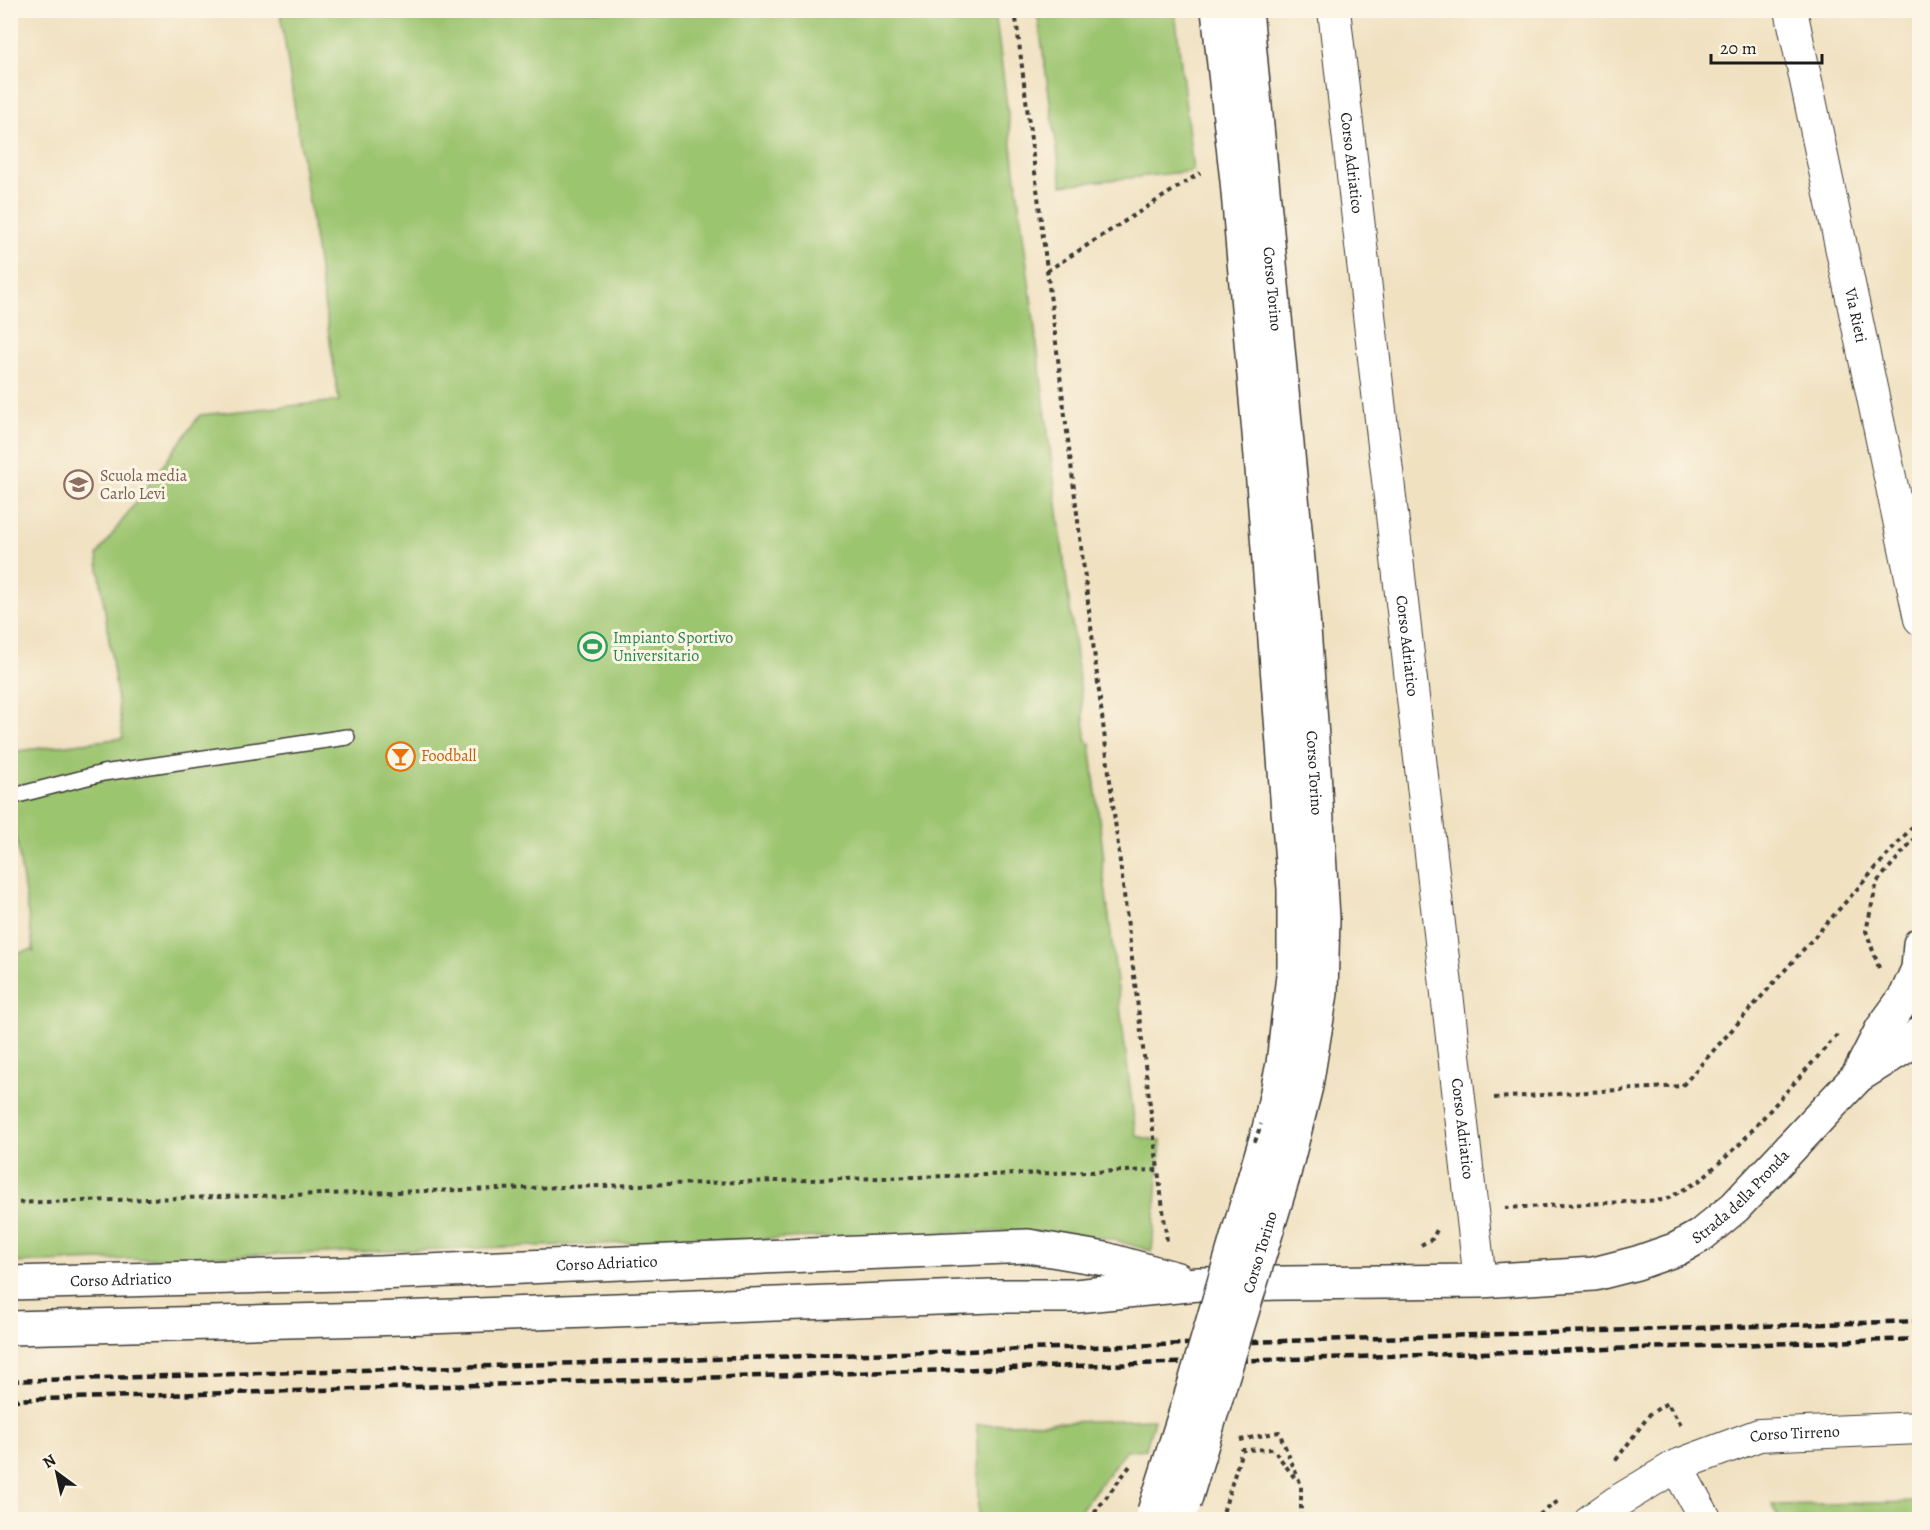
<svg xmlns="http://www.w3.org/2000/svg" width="1930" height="1530" viewBox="0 0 1930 1530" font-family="Alegreya,serif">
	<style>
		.green { fill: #9cc570; stroke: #5c7046; stroke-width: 1.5 }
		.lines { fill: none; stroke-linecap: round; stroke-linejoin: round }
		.service-casing { stroke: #3c3a35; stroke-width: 18 }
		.minor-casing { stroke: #3c3a35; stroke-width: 34 }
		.tertiary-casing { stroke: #3c3a35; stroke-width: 36 }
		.path { stroke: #3c3a35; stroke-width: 4; stroke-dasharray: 4.5 4.5; stroke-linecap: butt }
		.service { stroke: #fff; stroke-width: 15 }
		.minor { stroke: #fff; stroke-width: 32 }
		.tertiary { stroke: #fff; stroke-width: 33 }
		.rail { stroke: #1c1c1c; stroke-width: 4.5; stroke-dasharray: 9 4.5; stroke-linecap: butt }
		.tertiary-bridge-casing { stroke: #3c3a35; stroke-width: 36; stroke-linecap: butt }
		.path-bridge { stroke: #3c3a35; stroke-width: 4; stroke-dasharray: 4.5 4.5; stroke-linecap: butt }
		.tertiary-bridge { stroke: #fff; stroke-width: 33 }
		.labels { text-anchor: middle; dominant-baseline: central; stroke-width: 6; stroke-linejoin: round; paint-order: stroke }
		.street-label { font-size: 16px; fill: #1c1c1c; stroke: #fcf5e5 }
		.education-label { font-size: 16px; fill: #785e54; stroke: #fcf5e5; text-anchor: start }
		.leisure-label { font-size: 16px; fill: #27864d; stroke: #fcf5e5; text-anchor: start }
		.food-label { font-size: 16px; fill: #c56008; stroke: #fcf5e5; text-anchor: start }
	</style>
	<rect width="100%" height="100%" fill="#fcf5e5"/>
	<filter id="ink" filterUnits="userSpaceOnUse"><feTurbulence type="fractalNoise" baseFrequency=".0167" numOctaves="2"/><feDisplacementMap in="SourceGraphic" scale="12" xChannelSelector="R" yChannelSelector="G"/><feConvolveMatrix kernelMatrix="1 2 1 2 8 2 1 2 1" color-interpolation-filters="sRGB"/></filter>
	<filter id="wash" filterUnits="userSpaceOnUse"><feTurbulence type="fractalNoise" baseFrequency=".008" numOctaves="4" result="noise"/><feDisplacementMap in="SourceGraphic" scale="24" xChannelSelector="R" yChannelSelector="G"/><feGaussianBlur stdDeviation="1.35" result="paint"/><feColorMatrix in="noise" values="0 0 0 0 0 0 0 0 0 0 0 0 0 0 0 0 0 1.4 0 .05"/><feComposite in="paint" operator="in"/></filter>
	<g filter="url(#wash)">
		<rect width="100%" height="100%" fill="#f0e1c1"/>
		<!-- green -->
		<g class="green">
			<polygon points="280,11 995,11 1087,743 1090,743 1104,860 1102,861 1136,1136 1161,1141 1152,1251 1111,1239 1063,1233 1009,1231 11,1263 11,954 32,950 34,953 11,804 10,752 123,738 97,555 200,415 339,401"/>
			<polygon points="1037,11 1175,11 1193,171 1062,185"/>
			<polygon points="1154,1419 1146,1449 1125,1451 1074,1519 978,1519 977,1425"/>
			<polygon points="1919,1502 1919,1520 1780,1519 1772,1505"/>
		</g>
	</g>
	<g filter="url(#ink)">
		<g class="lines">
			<defs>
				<polyline id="service" points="10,797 103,773 347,737"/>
				<g id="minor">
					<path id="s1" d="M1334 10 1480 1281"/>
					<path id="s2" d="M1791 10 1920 619"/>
					<polyline points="1676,1466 1706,1520"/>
					<path id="s3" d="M1591 1520 1615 1503 1676 1466 1759 1435 1920 1428"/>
				</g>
				<g id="tertiary">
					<polyline points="1218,10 1237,181 1261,456 1294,889 1294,966 1283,1064 1269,1129 1255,1176"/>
					<path id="s4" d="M1246 10 1302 603 1311 722 1323 918 1321 993 1306 1086 1283 1177"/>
					<polyline points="1858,1076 1882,1029 1906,996 1918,969 1920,944"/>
					<path id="s5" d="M10 1283 379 1273 1028 1246 1105 1259 1177 1279"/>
					<path id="s6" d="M10 1328 372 1319 992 1296H1075L1198 1284 1480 1281 1594 1274 1637 1263 1677 1249 1700 1236 1735 1207 1858 1076 1901 1049 1920 1034"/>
				</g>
			</defs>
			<!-- service casing -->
			<use href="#service" class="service-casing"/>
			<!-- minor casing -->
			<use href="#minor" class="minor-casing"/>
			<!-- tertiary casing -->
			<use href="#tertiary" class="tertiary-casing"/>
			<!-- path -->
			<g class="path">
				<polyline points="1015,10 1158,1170"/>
				<polyline points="1047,271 1200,173"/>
				<polyline points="1879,968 1866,931 1877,882 1920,832"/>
				<polyline points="1494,1098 1682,1086 1914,825"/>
				<polyline points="10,1203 1158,1170 1167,1241"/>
				<polyline points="1505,1208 1665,1200 1699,1181 1738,1146 1837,1035"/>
				<polyline points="1421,1245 1432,1239 1438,1228"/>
				<polyline points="1240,1440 1279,1432 1301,1485 1301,1520"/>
				<polyline points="1616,1460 1650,1414 1667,1403 1682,1427"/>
				<polyline points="1089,1520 1130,1466"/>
				<polyline points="1221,1520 1242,1450 1273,1449 1297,1481"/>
				<polyline points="1532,1520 1561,1499"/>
			</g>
			<!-- service -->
			<use href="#service" class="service"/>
			<!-- minor -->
			<use href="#minor" class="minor"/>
			<!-- tertiary -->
			<use href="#tertiary" class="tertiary"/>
			<!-- rail -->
			<g class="rail">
				<polyline points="10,1381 1920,1321"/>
				<polyline points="10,1400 1920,1339"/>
			</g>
			<defs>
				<g id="tertiary-bridge">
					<path id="s7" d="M1184 1503 1283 1177"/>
					<polyline points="1154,1512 1194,1386 1255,1176"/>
				</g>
			</defs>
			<!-- tertiary-bridge casing -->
			<use href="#tertiary-bridge" class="tertiary-bridge-casing"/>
			<!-- path-bridge -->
			<polyline class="path-bridge" points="1255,1142 1261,1124"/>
			<!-- tertiary-bridge -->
			<use href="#tertiary-bridge" class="tertiary-bridge"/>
		</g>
	</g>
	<!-- icons -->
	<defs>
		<symbol id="school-ring" viewBox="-11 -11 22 22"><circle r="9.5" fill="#fcf5e5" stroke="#8d6e63" stroke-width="1.5"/><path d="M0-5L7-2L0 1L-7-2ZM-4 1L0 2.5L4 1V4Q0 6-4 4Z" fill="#8d6e63"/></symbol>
		<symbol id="stadium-ring" viewBox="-11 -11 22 22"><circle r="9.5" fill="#fcf5e5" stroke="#2e9e5b" stroke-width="1.5"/><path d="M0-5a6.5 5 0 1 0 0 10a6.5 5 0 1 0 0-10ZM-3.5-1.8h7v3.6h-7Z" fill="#2e9e5b"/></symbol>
		<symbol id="bar-ring" viewBox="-11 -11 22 22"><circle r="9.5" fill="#fcf5e5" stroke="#e8710a" stroke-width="1.5"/><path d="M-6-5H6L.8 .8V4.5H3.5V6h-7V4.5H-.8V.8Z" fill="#e8710a"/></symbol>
	</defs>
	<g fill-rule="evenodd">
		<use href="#school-ring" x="62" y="468" width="33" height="33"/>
		<use href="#stadium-ring" x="576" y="630" width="33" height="33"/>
		<use href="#bar-ring" x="384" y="740" width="33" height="33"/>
	</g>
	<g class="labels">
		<!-- street labels -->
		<g class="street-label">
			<text stroke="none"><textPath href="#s1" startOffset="154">Corso Adriatico</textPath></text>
			<text stroke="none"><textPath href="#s4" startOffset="280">Corso Torino</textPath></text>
			<text stroke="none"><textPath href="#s2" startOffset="312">Via Rieti</textPath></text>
			<text stroke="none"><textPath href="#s1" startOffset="640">Corso Adriatico</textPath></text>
			<text stroke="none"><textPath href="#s4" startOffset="766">Corso Torino</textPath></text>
			<text stroke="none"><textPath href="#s1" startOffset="1126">Corso Adriatico</textPath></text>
			<text stroke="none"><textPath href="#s6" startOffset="1755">Strada della Pronda</textPath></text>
			<text stroke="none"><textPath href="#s7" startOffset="262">Corso Torino</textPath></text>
			<text stroke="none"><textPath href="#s5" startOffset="597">Corso Adriatico</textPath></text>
			<text stroke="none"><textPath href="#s5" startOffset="111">Corso Adriatico</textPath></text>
			<text stroke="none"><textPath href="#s3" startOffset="225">Corso Tirreno</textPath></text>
		</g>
		<!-- education labels -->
		<g class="education-label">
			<text x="100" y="476">Scuola media<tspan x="100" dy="18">Carlo Levi</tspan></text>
		</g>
		<!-- leisure labels -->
		<g class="leisure-label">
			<text x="613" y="638">Impianto Sportivo<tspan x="613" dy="18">Universitario</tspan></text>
		</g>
		<!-- food labels -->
		<g class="food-label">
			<text x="421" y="756">Foodball</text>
		</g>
	</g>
	<!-- margin -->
	<rect width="1930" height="1530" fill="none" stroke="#fcf5e5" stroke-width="36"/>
	<!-- north arrow -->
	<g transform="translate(57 1473) rotate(327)" stroke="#fcf5e5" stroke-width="4.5" paint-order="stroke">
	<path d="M0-4.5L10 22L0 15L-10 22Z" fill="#1c1c1c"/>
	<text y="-9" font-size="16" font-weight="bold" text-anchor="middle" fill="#1c1c1c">N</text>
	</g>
	<!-- scale -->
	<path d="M1711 54v9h111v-9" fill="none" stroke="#1c1c1c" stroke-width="3"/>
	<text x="1720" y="54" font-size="18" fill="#1c1c1c" stroke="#fcf5e5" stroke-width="4.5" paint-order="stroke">20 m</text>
</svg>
